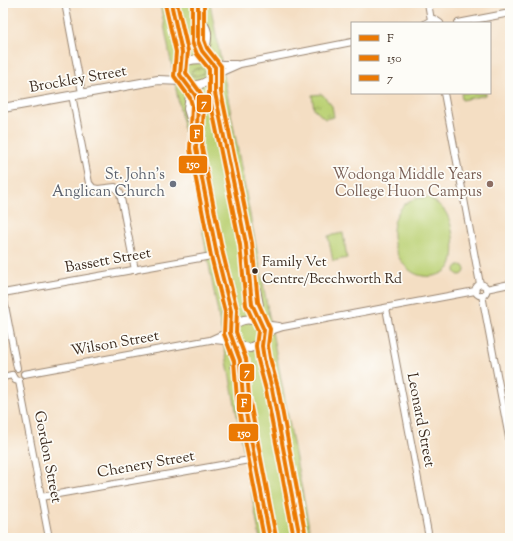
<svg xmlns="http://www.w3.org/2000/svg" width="513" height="541" viewBox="0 0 513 541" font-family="'Sorts Mill Goudy',serif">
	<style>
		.grass { fill: #bbd175; stroke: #7b7e4a }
		.park { fill: url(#park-tufts); stroke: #7b7e4a }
		.garden { fill: url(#garden-dots); stroke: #7b7e4a }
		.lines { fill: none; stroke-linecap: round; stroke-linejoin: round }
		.minor-casing { stroke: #988470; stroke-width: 8 }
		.major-casing { stroke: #988470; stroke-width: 10 }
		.minor { stroke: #fff; stroke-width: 6 }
		.major { stroke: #fff; stroke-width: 8 }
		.bus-1-casing { stroke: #fdfcf7; stroke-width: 7 }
		.bus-2-casing { stroke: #fdfcf7; stroke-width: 7 }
		.bus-3-casing { stroke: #fdfcf7; stroke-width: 7 }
		.bus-1 { stroke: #eb7903; stroke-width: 4 }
		.bus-2 { stroke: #eb7903; stroke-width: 4 }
		.bus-3 { stroke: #eb7903; stroke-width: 4 }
		.worship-dot { fill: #6b7280; stroke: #fdfcf7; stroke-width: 1.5 }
		.education-dot { fill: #8d6e63; stroke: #fdfcf7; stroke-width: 1.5 }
		.bus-dot { fill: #3b2a1e; stroke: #fdfcf7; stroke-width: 1.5 }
		.labels { text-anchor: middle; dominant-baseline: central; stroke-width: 3.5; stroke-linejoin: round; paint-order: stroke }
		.bus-label { font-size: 14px; fill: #3b2a1e; stroke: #fdfcf7; text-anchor: start }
		.street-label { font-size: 15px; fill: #3b2a1e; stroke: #fdfcf7 }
		.worship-label { font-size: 15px; fill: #5b616d; stroke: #fdfcf7; text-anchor: end }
		.education-label { font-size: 15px; fill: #785e54; stroke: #fdfcf7; text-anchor: end }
		.line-badge { stroke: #fdfcf7; stroke-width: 1.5 }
		.badge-label { font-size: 11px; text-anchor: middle; font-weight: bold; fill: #fff }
	</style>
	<defs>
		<pattern id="park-tufts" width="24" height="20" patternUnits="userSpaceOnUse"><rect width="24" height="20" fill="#bbd175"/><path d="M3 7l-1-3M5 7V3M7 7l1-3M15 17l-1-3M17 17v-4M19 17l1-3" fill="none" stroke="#99aa5f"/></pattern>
		<pattern id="garden-dots" width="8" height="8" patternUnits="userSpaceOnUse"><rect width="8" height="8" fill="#bbd175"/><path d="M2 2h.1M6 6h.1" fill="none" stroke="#99aa5f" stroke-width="1.8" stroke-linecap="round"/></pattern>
	</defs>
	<rect width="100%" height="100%" fill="#fdfcf7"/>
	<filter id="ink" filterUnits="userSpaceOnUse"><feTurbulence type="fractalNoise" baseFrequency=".025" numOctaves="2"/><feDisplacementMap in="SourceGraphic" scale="8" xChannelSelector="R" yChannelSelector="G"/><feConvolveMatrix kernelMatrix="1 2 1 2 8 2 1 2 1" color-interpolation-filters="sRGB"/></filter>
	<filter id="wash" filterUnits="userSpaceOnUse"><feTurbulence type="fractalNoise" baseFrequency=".012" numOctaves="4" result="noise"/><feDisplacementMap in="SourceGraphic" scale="16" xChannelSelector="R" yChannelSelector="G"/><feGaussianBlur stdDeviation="0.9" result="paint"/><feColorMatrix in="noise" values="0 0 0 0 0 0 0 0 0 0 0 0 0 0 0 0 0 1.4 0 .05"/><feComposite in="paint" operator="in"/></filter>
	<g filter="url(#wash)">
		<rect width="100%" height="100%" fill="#f4dec3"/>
		<!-- grass -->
		<g class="grass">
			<polygon points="160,3 210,3 311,538 260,538"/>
			<polygon points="461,93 486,93 486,95 462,100"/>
			<path d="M427 197C433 200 439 204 444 210 453 220 458 257 449 268 444 273 439 275 433 276 395 282 378 221 409 201 414 198 421 198 427 197Z"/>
			<polygon points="343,233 347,258 333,261 328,236"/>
		</g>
		<!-- park -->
		<g class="park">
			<polygon points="322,94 332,106 334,117 325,119 314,109 312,95"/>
			<circle cx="460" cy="270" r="5"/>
		</g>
		<!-- garden -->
		<polygon class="garden" points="200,68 205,70 203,74 195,76 191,75 192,70"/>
	</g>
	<g filter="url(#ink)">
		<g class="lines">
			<defs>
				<g id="minor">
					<polyline points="65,3 82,93"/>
					<polyline points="428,3 431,20"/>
					<path d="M198 16C213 31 208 38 205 56"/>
					<polyline points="426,23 434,19 440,23"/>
					<polyline points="458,23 510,13"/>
					<polyline points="211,62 221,64 236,64"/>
					<polyline points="215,75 240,64 352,42"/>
					<polyline points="190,89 187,109 190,119 197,129"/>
					<polyline points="444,93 480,284"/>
					<polyline points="72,95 89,183 93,188 98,189 115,187 120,193 135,270"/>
					<polyline points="250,283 257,289 260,305 255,313"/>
					<polyline points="223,284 221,290 226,316 232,316"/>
					<circle cx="481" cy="290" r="5.5"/>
					<polyline points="486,289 510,284"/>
					<polyline points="3,293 217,255"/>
					<polyline points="3,295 17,368"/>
					<polyline points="482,295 510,443"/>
					<polyline points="386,308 429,538"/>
					<polyline points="261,324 279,326"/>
					<polyline points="264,338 274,330 283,327 475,291"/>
					<polyline points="214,340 234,342"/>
					<polyline points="238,352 234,365 241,398"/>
					<polyline points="24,374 210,340 230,331"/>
					<polyline points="12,375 15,380 19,381"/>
					<polyline points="3,377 12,375"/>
					<polyline points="19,381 49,538"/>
					<polyline points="41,497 255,459"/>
				</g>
				<g id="major">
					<polyline points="171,3 181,42 181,66"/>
					<path d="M210 61C201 58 185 58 180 68L181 77 185 83C197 88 206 83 215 76"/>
					<polyline points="185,83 195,95 198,104 196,148 217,255 231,311 230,333 234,342 237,346 250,348 261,342 264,332 252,304 246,244 215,93 215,67 202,51 198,41 198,3"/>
					<polyline points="3,108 158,80 183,81"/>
					<path d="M231 329C238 319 249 317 260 323"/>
					<polyline points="263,339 264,359 272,389 300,538"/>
					<polyline points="234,343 240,360 243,398 270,538"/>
				</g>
			</defs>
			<!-- minor casing -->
			<use href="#minor" class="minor-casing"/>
			<!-- major casing -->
			<use href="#major" class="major-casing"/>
			<!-- minor -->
			<use href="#minor" class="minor"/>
			<!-- major -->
			<use href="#major" class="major"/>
			<defs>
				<g id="bus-1">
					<polyline points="171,3 182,52 180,75 195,95 198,104 196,148 217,255 231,311 230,333 240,360 243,398 270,538"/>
					<polyline points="198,3 198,41 202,51 215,67 215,93 246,244 252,304 264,330 262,346 264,359 272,389 300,538"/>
				</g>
				<g id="bus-2">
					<polyline points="192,3 192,42 197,54 209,69 209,94 240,245 246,305 258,331 256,346 258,360 266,390 294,538"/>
					<polyline points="165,4 176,52 174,76 190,98 192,105 190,149 211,256 225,312 224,334 234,361 237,399 264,538"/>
				</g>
				<g id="bus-3">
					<polyline points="177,3 188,51 186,73 200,92 204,103 202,148 223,254 237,310 236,332 246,359 249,397 276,537"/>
					<polyline points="204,3 204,40 207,48 221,66 221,92 252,243 258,302 270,329 268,346 270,358 278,388 306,537"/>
				</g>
			</defs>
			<!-- bus-1 casing -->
			<use href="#bus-1" class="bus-1-casing"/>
			<!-- bus-2 casing -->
			<use href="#bus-2" class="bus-2-casing"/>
			<!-- bus-3 casing -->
			<use href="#bus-3" class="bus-3-casing"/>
			<!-- bus-1 -->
			<use href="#bus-1" class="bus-1"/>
			<!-- bus-2 -->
			<use href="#bus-2" class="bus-2"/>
			<!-- bus-3 -->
			<use href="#bus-3" class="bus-3"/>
		</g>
	</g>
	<!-- markers -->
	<circle class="worship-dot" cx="173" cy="184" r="4"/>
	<circle class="education-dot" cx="490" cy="184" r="4"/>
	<circle class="bus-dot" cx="255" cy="271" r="3.5"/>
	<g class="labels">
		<!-- bus labels -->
		<g class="bus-label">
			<text x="262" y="263">Family Vet<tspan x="262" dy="17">Centre/Beechworth Rd</tspan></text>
		</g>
		<!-- street labels -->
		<g class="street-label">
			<text transform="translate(78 80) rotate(-10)">Brockley Street</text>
			<text transform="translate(108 261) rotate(-10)">Bassett Street</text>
			<text transform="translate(115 344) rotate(-10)">Wilson Street</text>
			<text transform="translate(420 420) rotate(79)">Leonard Street</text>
			<text transform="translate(47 457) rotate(79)">Gordon Street</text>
			<text transform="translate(146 465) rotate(-10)">Chenery Street</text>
		</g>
		<!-- worship labels -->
		<g class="worship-label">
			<text x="165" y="175">St. John's<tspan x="165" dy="17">Anglican Church</tspan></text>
		</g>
		<!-- education labels -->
		<g class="education-label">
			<text x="482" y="175">Wodonga Middle Years<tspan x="482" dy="17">College Huon Campus</tspan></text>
		</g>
	</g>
	<g class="line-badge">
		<rect x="196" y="94" width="16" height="19" rx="4" fill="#eb7903"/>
		<rect x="189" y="124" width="15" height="19" rx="4" fill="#eb7903"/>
		<rect x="178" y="155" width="30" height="19" rx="4" fill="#eb7903"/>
		<rect x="239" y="363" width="16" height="19" rx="4" fill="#eb7903"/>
		<rect x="236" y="393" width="16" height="20" rx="4" fill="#eb7903"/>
		<rect x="228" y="423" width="31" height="19" rx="4" fill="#eb7903"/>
	</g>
	<g class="badge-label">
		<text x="204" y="107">7</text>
		<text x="197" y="138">F</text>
		<text x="193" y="168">150</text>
		<text x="247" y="376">7</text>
		<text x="244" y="407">F</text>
		<text x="244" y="437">150</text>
	</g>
	<!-- margin -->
	<rect width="513" height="541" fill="none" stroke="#fdfcf7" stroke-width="16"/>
	<!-- legend -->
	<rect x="351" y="22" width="140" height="72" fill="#fdfcf7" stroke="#afa8a0"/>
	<rect x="359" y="35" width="20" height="6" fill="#eb7903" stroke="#afa8a0"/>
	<text x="387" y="42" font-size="12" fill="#3b2a1e">F</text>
	<rect x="359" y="55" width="20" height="6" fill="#eb7903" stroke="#afa8a0"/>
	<text x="387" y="62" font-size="12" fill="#3b2a1e">150</text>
	<rect x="359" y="75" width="20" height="6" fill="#eb7903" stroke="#afa8a0"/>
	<text x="387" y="82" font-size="12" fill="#3b2a1e">7</text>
</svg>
